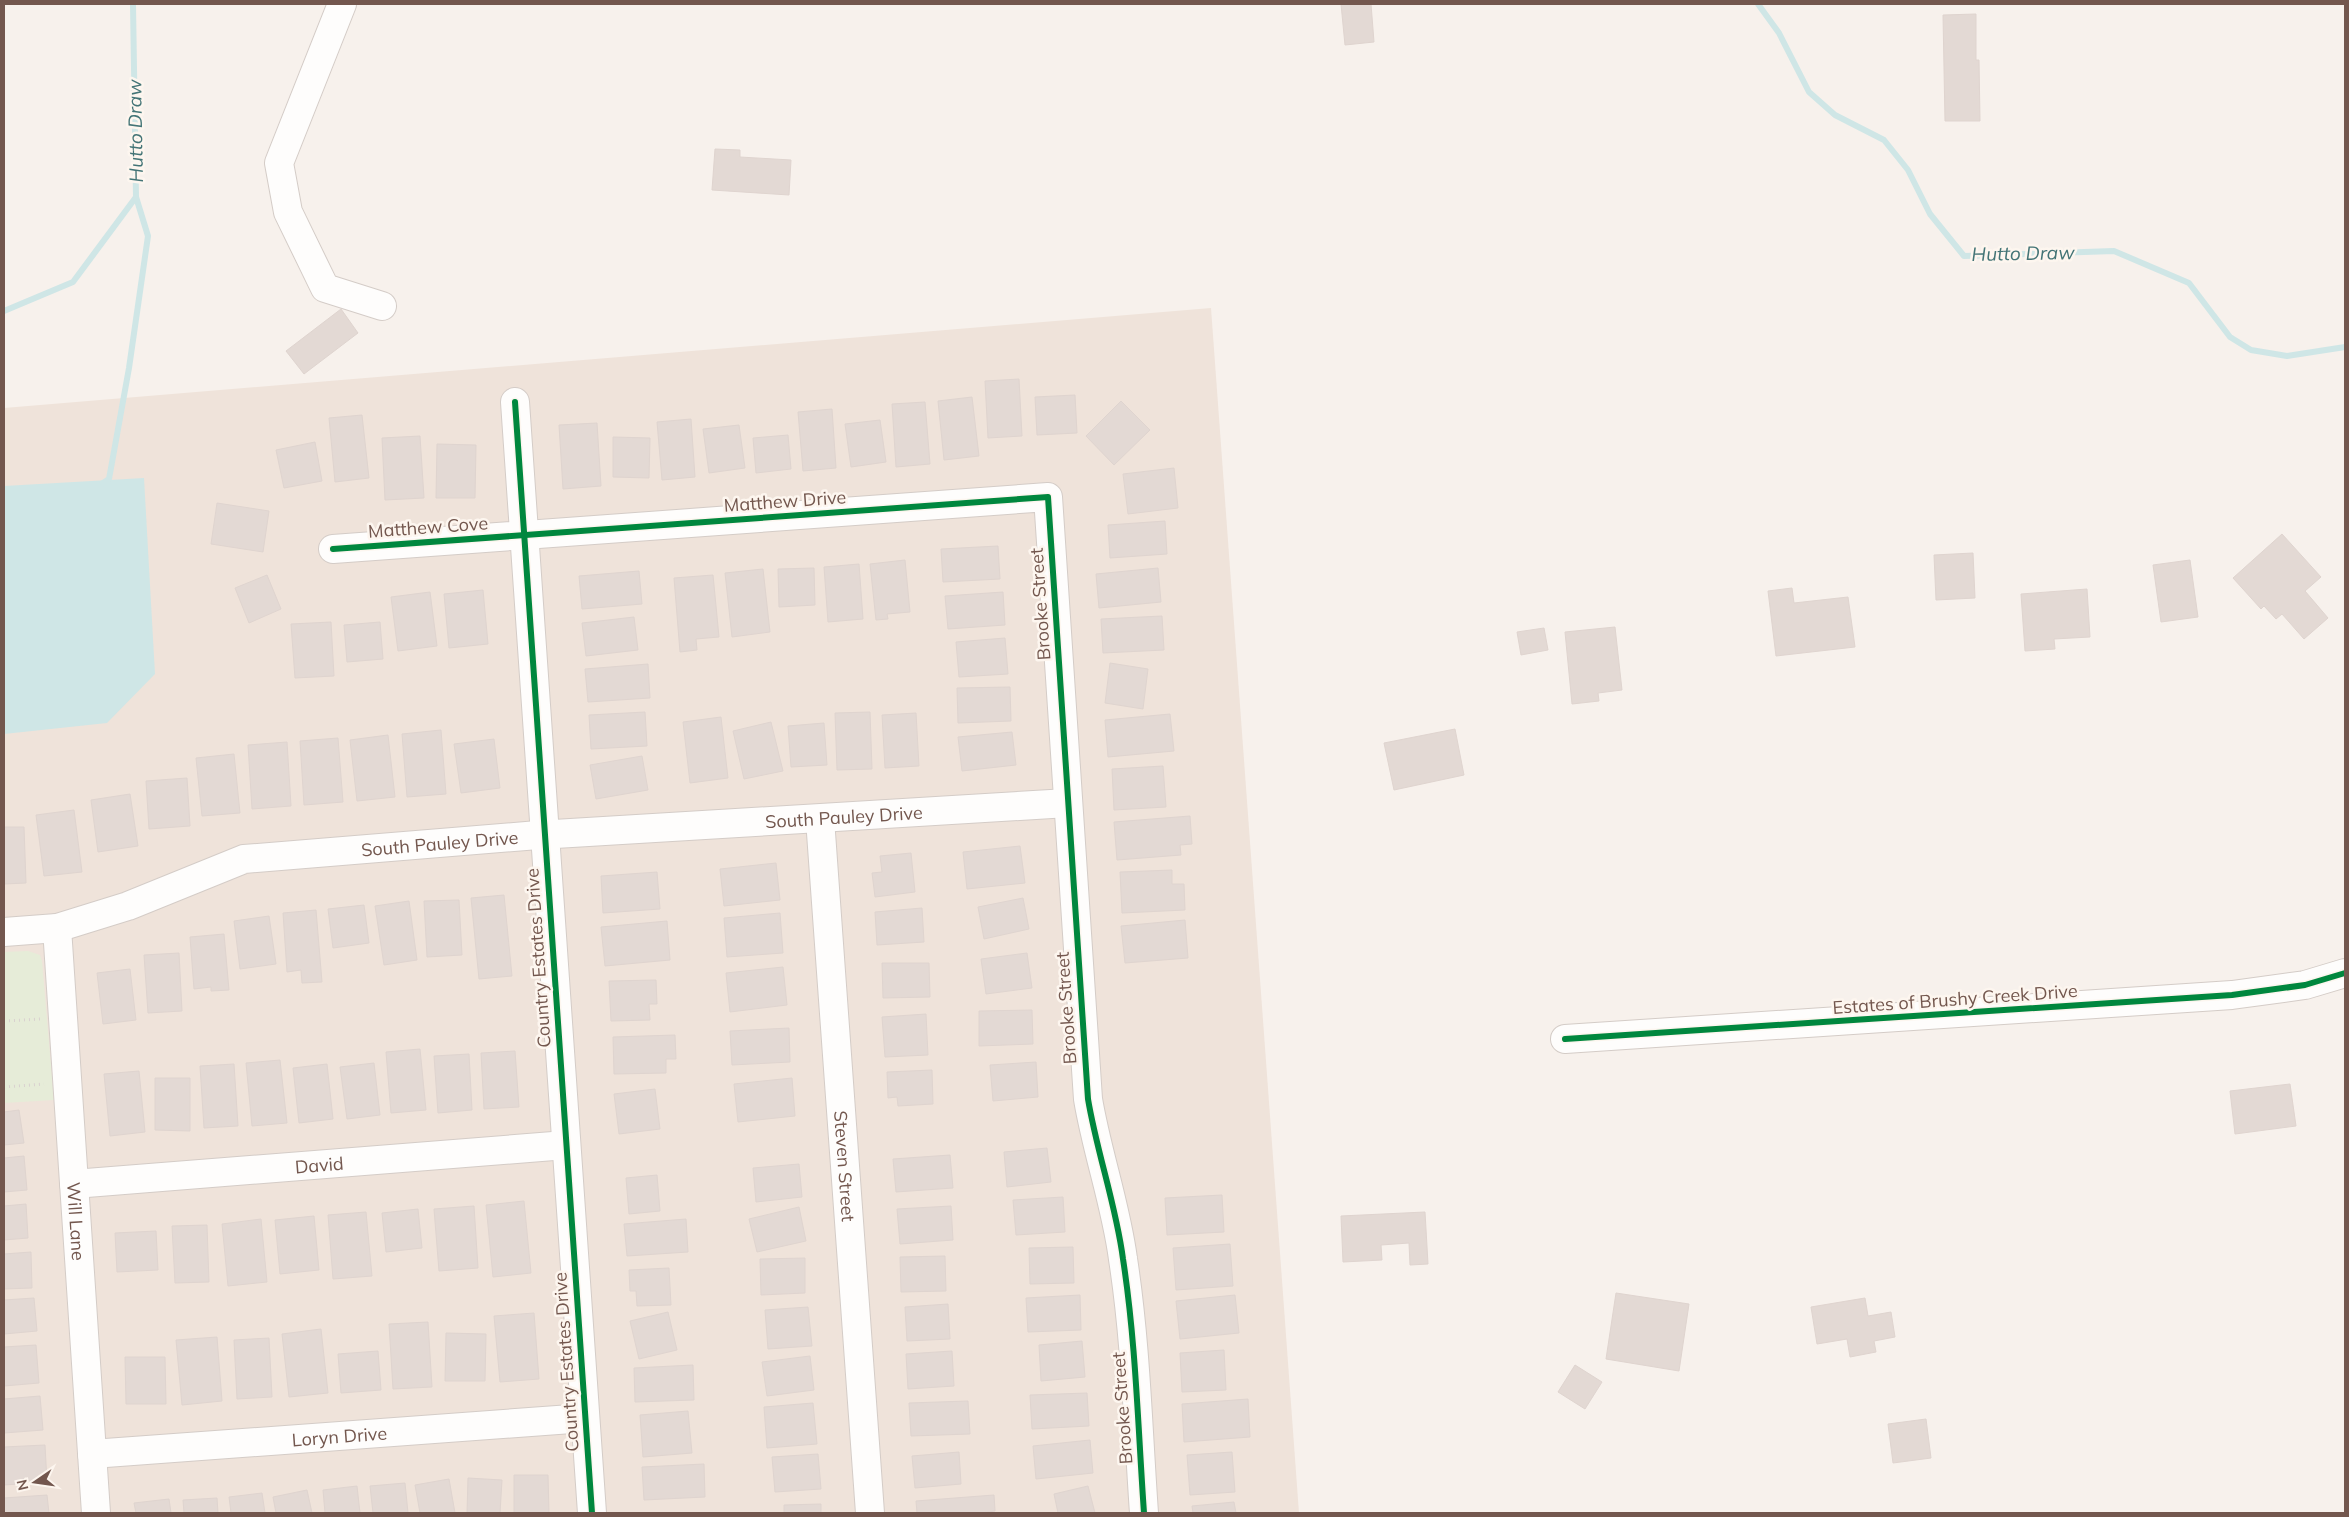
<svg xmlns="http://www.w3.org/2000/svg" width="2349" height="1517" viewBox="0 0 2349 1517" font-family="Mulish,sans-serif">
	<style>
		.residential { fill: #efe3da }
		.green { fill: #e6ecd8 }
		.water { fill: #cfe6e6 }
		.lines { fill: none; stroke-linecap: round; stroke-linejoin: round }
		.stream { stroke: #cfe6e6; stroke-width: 6 }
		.building { fill: #e3d9d4; stroke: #dfd4cf }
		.minor-casing { stroke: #d4ccc7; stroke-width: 30 }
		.path { stroke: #d9d1cf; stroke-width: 3; stroke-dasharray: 1 4; stroke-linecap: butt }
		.minor { stroke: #fefdfc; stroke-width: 28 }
		.cycleway-casing { stroke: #fdf6ef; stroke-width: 9 }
		.cycleway { stroke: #00873e; stroke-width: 6 }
		.labels { text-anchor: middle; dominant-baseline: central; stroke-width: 5; stroke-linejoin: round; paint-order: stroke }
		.street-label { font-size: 18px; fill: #73574e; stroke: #fdf6ef }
		.water-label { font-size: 19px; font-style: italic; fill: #437476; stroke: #fdf6ef }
	</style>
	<rect width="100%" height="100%" fill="#f7f1ec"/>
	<!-- residential -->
	<polygon class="residential" points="1211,308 1299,1513 4,1513 4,408"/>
	<!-- green -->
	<polygon class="green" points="28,951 40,955 42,961 54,1100 4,1103 4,952"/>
	<!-- water -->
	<polygon class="water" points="144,478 155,674 107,723 4,734 4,486"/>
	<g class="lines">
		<!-- stream -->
		<g class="stream">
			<polyline points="1758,4 1779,33 1809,92 1835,115 1884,140 1908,170 1930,214 1964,256 2114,251 2189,283 2230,337 2251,350 2287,356 2345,347"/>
			<polyline points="4,311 73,282 136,197 133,4"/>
			<polyline points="103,483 109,479 129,368 148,236 136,197"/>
		</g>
	</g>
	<!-- building -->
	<g class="building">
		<polygon points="1341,4 1371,4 1374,42 1345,45"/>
		<polygon points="1976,14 1976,60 1979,60 1980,121 1945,121 1943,15"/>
		<polygon points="715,149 740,150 740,157 791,160 789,195 712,190"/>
		<polygon points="341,309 358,333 304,374 286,351"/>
		<polygon points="1019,379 1022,436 988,438 985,381"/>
		<polygon points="1075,395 1077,433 1037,435 1035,397"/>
		<polygon points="972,397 979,456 944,460 938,401"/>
		<polygon points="1121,401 1150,430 1114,465 1086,436"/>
		<polygon points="925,402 930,464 896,467 892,404"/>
		<polygon points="832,409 836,468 803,471 798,412"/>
		<polygon points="362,415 369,478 335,482 329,418"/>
		<polygon points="691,419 695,477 662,480 657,422"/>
		<polygon points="880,420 886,462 851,467 845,424"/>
		<polygon points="597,423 601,486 563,489 559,425"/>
		<polygon points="739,425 745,468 709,473 703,429"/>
		<polygon points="788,435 791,469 756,473 753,438"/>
		<polygon points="420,436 424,498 385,500 382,438"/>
		<polygon points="613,437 650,438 649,478 613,477"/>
		<polygon points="315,442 322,481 284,488 276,450"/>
		<polygon points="437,444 476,445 475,498 436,498"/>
		<polygon points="1174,468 1178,508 1128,514 1123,474"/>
		<polygon points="217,503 269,511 263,552 211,544"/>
		<polygon points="1165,521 1167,554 1110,558 1108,525"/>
		<polygon points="2282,534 2321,577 2305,591 2328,618 2304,639 2282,614 2276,619 2264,606 2261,609 2233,578"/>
		<polygon points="998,546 1000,579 943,582 941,549"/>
		<polygon points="1973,553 1975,598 1936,600 1934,555"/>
		<polygon points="905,560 910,612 887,614 888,619 876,620 870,564"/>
		<polygon points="2190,560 2198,617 2161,622 2153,565"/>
		<polygon points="859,564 863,619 828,622 824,567"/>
		<polygon points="814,568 815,605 779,607 778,569"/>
		<polygon points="1158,568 1161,602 1099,608 1096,574"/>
		<polygon points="763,569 770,632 732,637 725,573"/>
		<polygon points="639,571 642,604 582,609 579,576"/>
		<polygon points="267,575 281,609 249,623 235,588"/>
		<polygon points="713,575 719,637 696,639 697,650 680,652 674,578"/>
		<polygon points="1792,588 1794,603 1848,597 1855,647 1776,656 1768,591"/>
		<polygon points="2087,589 2090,637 2054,639 2055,649 2025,651 2021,594"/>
		<polygon points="483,590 488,644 449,648 444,594"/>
		<polygon points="430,592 437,646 398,651 391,597"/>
		<polygon points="1003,592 1005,625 948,629 945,596"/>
		<polygon points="1162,616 1164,650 1103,653 1101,619"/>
		<polygon points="634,617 638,650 586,656 582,623"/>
		<polygon points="331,622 334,676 295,678 291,624"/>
		<polygon points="380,622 383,659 347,662 344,625"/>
		<polygon points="1615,627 1622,690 1598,693 1599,701 1572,704 1565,632"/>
		<polygon points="1544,628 1548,650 1521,655 1517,632"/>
		<polygon points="1005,638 1008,674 959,677 956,642"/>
		<polygon points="1110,663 1148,669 1143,709 1105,703"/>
		<polygon points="648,664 650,698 588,702 585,669"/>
		<polygon points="1010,687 1011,721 958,723 957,688"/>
		<polygon points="645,712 647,746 591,749 589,715"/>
		<polygon points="870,712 872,769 837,770 835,713"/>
		<polygon points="916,713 919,766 885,768 882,715"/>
		<polygon points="1170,714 1174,751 1108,757 1105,720"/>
		<polygon points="721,717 728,778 690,783 683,722"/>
		<polygon points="771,722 783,771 744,779 733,731"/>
		<polygon points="824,723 827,765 791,767 788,726"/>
		<polygon points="1455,729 1464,775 1394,790 1384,743"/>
		<polygon points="441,730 446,794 407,797 402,734"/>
		<polygon points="1012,732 1016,765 962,771 958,737"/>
		<polygon points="388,735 395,797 357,801 350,740"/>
		<polygon points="338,738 343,802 304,805 300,741"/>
		<polygon points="494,739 500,788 461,793 454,744"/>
		<polygon points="287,742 291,806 252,809 248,745"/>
		<polygon points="234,754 240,813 202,816 196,758"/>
		<polygon points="642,756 648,790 596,799 590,765"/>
		<polygon points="1163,766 1166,807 1114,810 1112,769"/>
		<polygon points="187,778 190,826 149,829 146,781"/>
		<polygon points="130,794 138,846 98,852 91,800"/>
		<polygon points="74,810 82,872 44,876 36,815"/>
		<polygon points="1190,816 1192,844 1180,845 1181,855 1117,860 1114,822"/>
		<polygon points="4,827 24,827 26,883 4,884"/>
		<polygon points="1020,846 1025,883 967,889 963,852"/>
		<polygon points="911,853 915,892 875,897 872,873 882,872 880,856"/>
		<polygon points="776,863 780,900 724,906 720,869"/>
		<polygon points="1172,870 1172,884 1184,884 1185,910 1122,913 1120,872"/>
		<polygon points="657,872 660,909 603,913 601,876"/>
		<polygon points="504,895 512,976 479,979 471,898"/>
		<polygon points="1023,898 1029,929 984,939 978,907"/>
		<polygon points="459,900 462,955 427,957 424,901"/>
		<polygon points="409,901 417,960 384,965 375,906"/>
		<polygon points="364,905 369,943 333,948 328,909"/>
		<polygon points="922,908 924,942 877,945 875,912"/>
		<polygon points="316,910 322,982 302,983 301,970 287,972 283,913"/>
		<polygon points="780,913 783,953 727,957 724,918"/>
		<polygon points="269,916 276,964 240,969 234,921"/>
		<polygon points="1185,920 1188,958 1125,963 1121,926"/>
		<polygon points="667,921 670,960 605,966 601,927"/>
		<polygon points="224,934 229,990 211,991 211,987 194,989 190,937"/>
		<polygon points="179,953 182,1011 148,1013 144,955"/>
		<polygon points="1027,953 1032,988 986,994 981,959"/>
		<polygon points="882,963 929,963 930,997 883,998"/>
		<polygon points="783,967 787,1005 730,1012 726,973"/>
		<polygon points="130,969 136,1020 103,1024 97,973"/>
		<polygon points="656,980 657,1004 649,1004 650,1020 611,1021 609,981"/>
		<polygon points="1032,1010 1033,1044 979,1046 979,1011"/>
		<polygon points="926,1014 928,1055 885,1057 882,1017"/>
		<polygon points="789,1028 790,1062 732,1065 730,1031"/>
		<polygon points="675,1035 676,1059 666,1059 666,1073 614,1074 613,1037"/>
		<polygon points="420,1049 426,1110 391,1113 386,1052"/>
		<polygon points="515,1051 519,1107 484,1109 481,1053"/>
		<polygon points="469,1054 472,1110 438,1113 434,1056"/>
		<polygon points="280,1060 287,1123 252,1126 246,1063"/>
		<polygon points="1036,1062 1038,1097 993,1101 990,1065"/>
		<polygon points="374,1063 380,1115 347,1119 340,1067"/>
		<polygon points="234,1064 238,1126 204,1128 200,1066"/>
		<polygon points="327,1064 333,1119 299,1123 293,1068"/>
		<polygon points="932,1070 933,1104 898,1106 897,1097 888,1098 887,1072"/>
		<polygon points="139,1071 145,1132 110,1136 104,1074"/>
		<polygon points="155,1078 190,1078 190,1131 155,1130"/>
		<polygon points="792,1078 795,1116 738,1122 734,1084"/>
		<polygon points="2290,1084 2296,1126 2235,1134 2230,1091"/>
		<polygon points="655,1089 660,1129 619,1134 614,1094"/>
		<polygon points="19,1110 24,1143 4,1145 4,1112"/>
		<polygon points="1047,1148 1051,1182 1007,1187 1004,1152"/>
		<polygon points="950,1155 953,1188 896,1192 893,1159"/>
		<polygon points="24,1156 27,1190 4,1192 4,1158"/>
		<polygon points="799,1164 802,1197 756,1202 753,1168"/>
		<polygon points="657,1175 660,1211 629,1214 626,1178"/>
		<polygon points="1222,1195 1224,1232 1167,1235 1165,1198"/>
		<polygon points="1063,1197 1065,1232 1016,1235 1013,1200"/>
		<polygon points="524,1201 531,1273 493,1277 486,1205"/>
		<polygon points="26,1204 28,1238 4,1240 4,1206"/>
		<polygon points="474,1206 478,1268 439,1271 434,1209"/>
		<polygon points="951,1206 953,1240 900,1244 897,1209"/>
		<polygon points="799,1207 806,1241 757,1252 749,1219"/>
		<polygon points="418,1209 422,1248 386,1252 382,1213"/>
		<polygon points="366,1212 372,1276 333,1279 328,1215"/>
		<polygon points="1425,1212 1428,1264 1410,1265 1409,1243 1381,1245 1382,1260 1343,1262 1341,1216"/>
		<polygon points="314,1216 319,1270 280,1274 275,1220"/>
		<polygon points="261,1219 267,1282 228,1286 222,1224"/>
		<polygon points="686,1219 688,1252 627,1256 624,1224"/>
		<polygon points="207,1225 209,1282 175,1283 172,1226"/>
		<polygon points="156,1231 158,1270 117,1272 115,1233"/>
		<polygon points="1230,1244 1233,1286 1176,1290 1173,1248"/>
		<polygon points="1073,1247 1074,1283 1030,1284 1029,1248"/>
		<polygon points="31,1252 32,1288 4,1289 4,1254"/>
		<polygon points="945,1256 946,1291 901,1292 900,1257"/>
		<polygon points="805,1258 805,1293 761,1295 760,1259"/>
		<polygon points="669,1268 671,1305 637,1306 636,1291 630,1291 629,1270"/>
		<polygon points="1616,1293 1689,1304 1679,1371 1606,1359"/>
		<polygon points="1080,1295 1081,1330 1028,1332 1026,1298"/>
		<polygon points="1235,1295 1239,1333 1180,1339 1176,1301"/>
		<polygon points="34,1298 37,1331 4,1334 4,1300"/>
		<polygon points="1865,1298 1868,1316 1891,1312 1895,1337 1874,1341 1876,1352 1850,1357 1847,1339 1817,1344 1811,1307"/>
		<polygon points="948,1304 950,1339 907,1341 905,1307"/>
		<polygon points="808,1307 812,1346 768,1349 765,1310"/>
		<polygon points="668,1312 677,1350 639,1359 630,1321"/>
		<polygon points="534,1313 539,1379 500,1382 494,1316"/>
		<polygon points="428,1322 432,1387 393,1389 389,1324"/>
		<polygon points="321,1329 328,1393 289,1397 282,1334"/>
		<polygon points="446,1333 486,1334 485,1381 445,1381"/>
		<polygon points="217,1337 222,1401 182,1405 176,1340"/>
		<polygon points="269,1338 272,1397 237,1399 234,1340"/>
		<polygon points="1082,1341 1085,1377 1041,1381 1039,1345"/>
		<polygon points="36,1345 39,1383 4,1386 4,1347"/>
		<polygon points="1224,1350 1226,1390 1182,1392 1180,1353"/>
		<polygon points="378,1351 381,1390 341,1393 338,1354"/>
		<polygon points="952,1351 954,1386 908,1389 906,1354"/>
		<polygon points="810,1356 814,1390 767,1396 762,1362"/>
		<polygon points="125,1357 165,1357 166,1404 126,1404"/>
		<polygon points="693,1365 694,1400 635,1402 634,1368"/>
		<polygon points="1575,1365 1602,1382 1585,1409 1558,1392"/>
		<polygon points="1087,1393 1089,1426 1032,1429 1030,1395"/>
		<polygon points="40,1396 43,1430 4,1433 4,1399"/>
		<polygon points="1248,1399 1250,1437 1184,1442 1182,1404"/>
		<polygon points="968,1401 970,1434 911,1436 909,1403"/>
		<polygon points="813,1403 817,1444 767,1448 764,1407"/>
		<polygon points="688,1411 692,1453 643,1457 640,1415"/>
		<polygon points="1926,1419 1931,1458 1893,1463 1888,1424"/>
		<polygon points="1090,1440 1093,1473 1036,1479 1033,1446"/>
		<polygon points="45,1445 47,1482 4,1485 4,1447"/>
		<polygon points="959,1452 961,1484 915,1488 912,1456"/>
		<polygon points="1232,1452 1235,1492 1190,1495 1187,1455"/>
		<polygon points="818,1454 821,1489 775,1492 772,1457"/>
		<polygon points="704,1464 705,1497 644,1500 642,1467"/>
		<polygon points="514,1475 548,1475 549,1513 514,1513"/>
		<polygon points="468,1478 502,1480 500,1513 467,1513"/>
		<polygon points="449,1479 455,1513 420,1513 415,1485"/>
		<polygon points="405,1483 408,1513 373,1513 370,1486"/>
		<polygon points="357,1486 360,1513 325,1513 323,1490"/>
		<polygon points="1088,1486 1095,1513 1058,1513 1054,1494"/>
		<polygon points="307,1490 312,1513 276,1513 273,1497"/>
		<polygon points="262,1493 265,1513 231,1513 229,1497"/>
		<polygon points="47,1495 49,1513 4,1513 4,1498"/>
		<polygon points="994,1495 995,1511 982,1513 917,1513 916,1501"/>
		<polygon points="217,1498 218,1513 184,1513 183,1500"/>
		<polygon points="169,1499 171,1513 136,1513 134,1503"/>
		<polygon points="1234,1502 1236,1513 1193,1513 1192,1506"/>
		<polygon points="821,1504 821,1513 784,1513 784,1505"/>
	</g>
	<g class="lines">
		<defs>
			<g id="minor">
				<polyline points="342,4 279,163 288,212 325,288 382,306"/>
				<polyline points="515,402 592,1513"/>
				<path d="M333 549 1048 497 1088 1099C1097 1153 1116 1205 1123 1259 1136 1343 1138 1429 1144 1513"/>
				<path id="s1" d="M820 819 870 1513"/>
				<path id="s2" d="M57 928 96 1513"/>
				<path id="s3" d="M4 932 57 928 128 906 244 859 538 835 1068 803"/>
				<polyline points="1565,1039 2232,995 2305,985 2345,973"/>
				<path id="s4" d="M74 1184 566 1145"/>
				<path id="s5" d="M92 1454 585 1418"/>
			</g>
		</defs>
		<!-- minor casing -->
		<use href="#minor" class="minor-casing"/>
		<!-- path -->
		<g class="path">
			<polyline points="4,1021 41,1019"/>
			<polyline points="4,1087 44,1084"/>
		</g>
		<!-- minor -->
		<use href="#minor" class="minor"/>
		<defs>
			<g id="cycleway">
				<polyline points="515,402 592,1513"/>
				<path d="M333 549 1048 497 1088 1099C1097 1153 1116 1205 1123 1259 1136 1343 1138 1429 1144 1513"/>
				<polyline points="1565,1039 2232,995 2305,985 2345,973"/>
			</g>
		</defs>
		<!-- cycleway casing -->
		<use href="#cycleway" class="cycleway-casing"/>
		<!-- cycleway -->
		<use href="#cycleway" class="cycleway"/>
	</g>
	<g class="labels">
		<!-- street labels -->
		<g class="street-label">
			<text transform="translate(785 501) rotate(-4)">Matthew Drive</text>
			<text transform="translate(428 527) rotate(-4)">Matthew Cove</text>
			<text transform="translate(1040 604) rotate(-94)">Brooke Street</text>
			<text stroke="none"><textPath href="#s3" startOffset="854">South Pauley Drive</textPath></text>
			<text stroke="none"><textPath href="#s3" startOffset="449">South Pauley Drive</textPath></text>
			<text transform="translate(538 958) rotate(-94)">Country Estates Drive</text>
			<text transform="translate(1955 999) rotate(-4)">Estates of Brushy Creek Drive</text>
			<text transform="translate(1066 1008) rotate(-94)">Brooke Street</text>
			<text stroke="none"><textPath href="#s4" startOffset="246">David</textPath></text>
			<text stroke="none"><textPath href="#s1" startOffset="348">Steven Street</textPath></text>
			<text stroke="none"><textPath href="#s2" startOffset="294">Will Lane</textPath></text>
			<text transform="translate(566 1362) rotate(-94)">Country Estates Drive</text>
			<text transform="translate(1122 1408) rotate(-94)">Brooke Street</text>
			<text stroke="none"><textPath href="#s5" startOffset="248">Loryn Drive</textPath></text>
		</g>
		<!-- water labels -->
		<g class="water-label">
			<text transform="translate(135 131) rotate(-91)">Hutto Draw</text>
			<text transform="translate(2023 253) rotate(-1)">Hutto Draw</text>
		</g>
	</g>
	<!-- border -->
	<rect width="2349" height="1517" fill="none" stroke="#73574e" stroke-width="10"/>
	<!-- north arrow -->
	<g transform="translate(35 1482) rotate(257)" stroke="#fdf6ef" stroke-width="4" paint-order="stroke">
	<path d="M0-4L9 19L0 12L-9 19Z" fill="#73574e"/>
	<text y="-8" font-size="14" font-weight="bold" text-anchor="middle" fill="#73574e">N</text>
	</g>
</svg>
